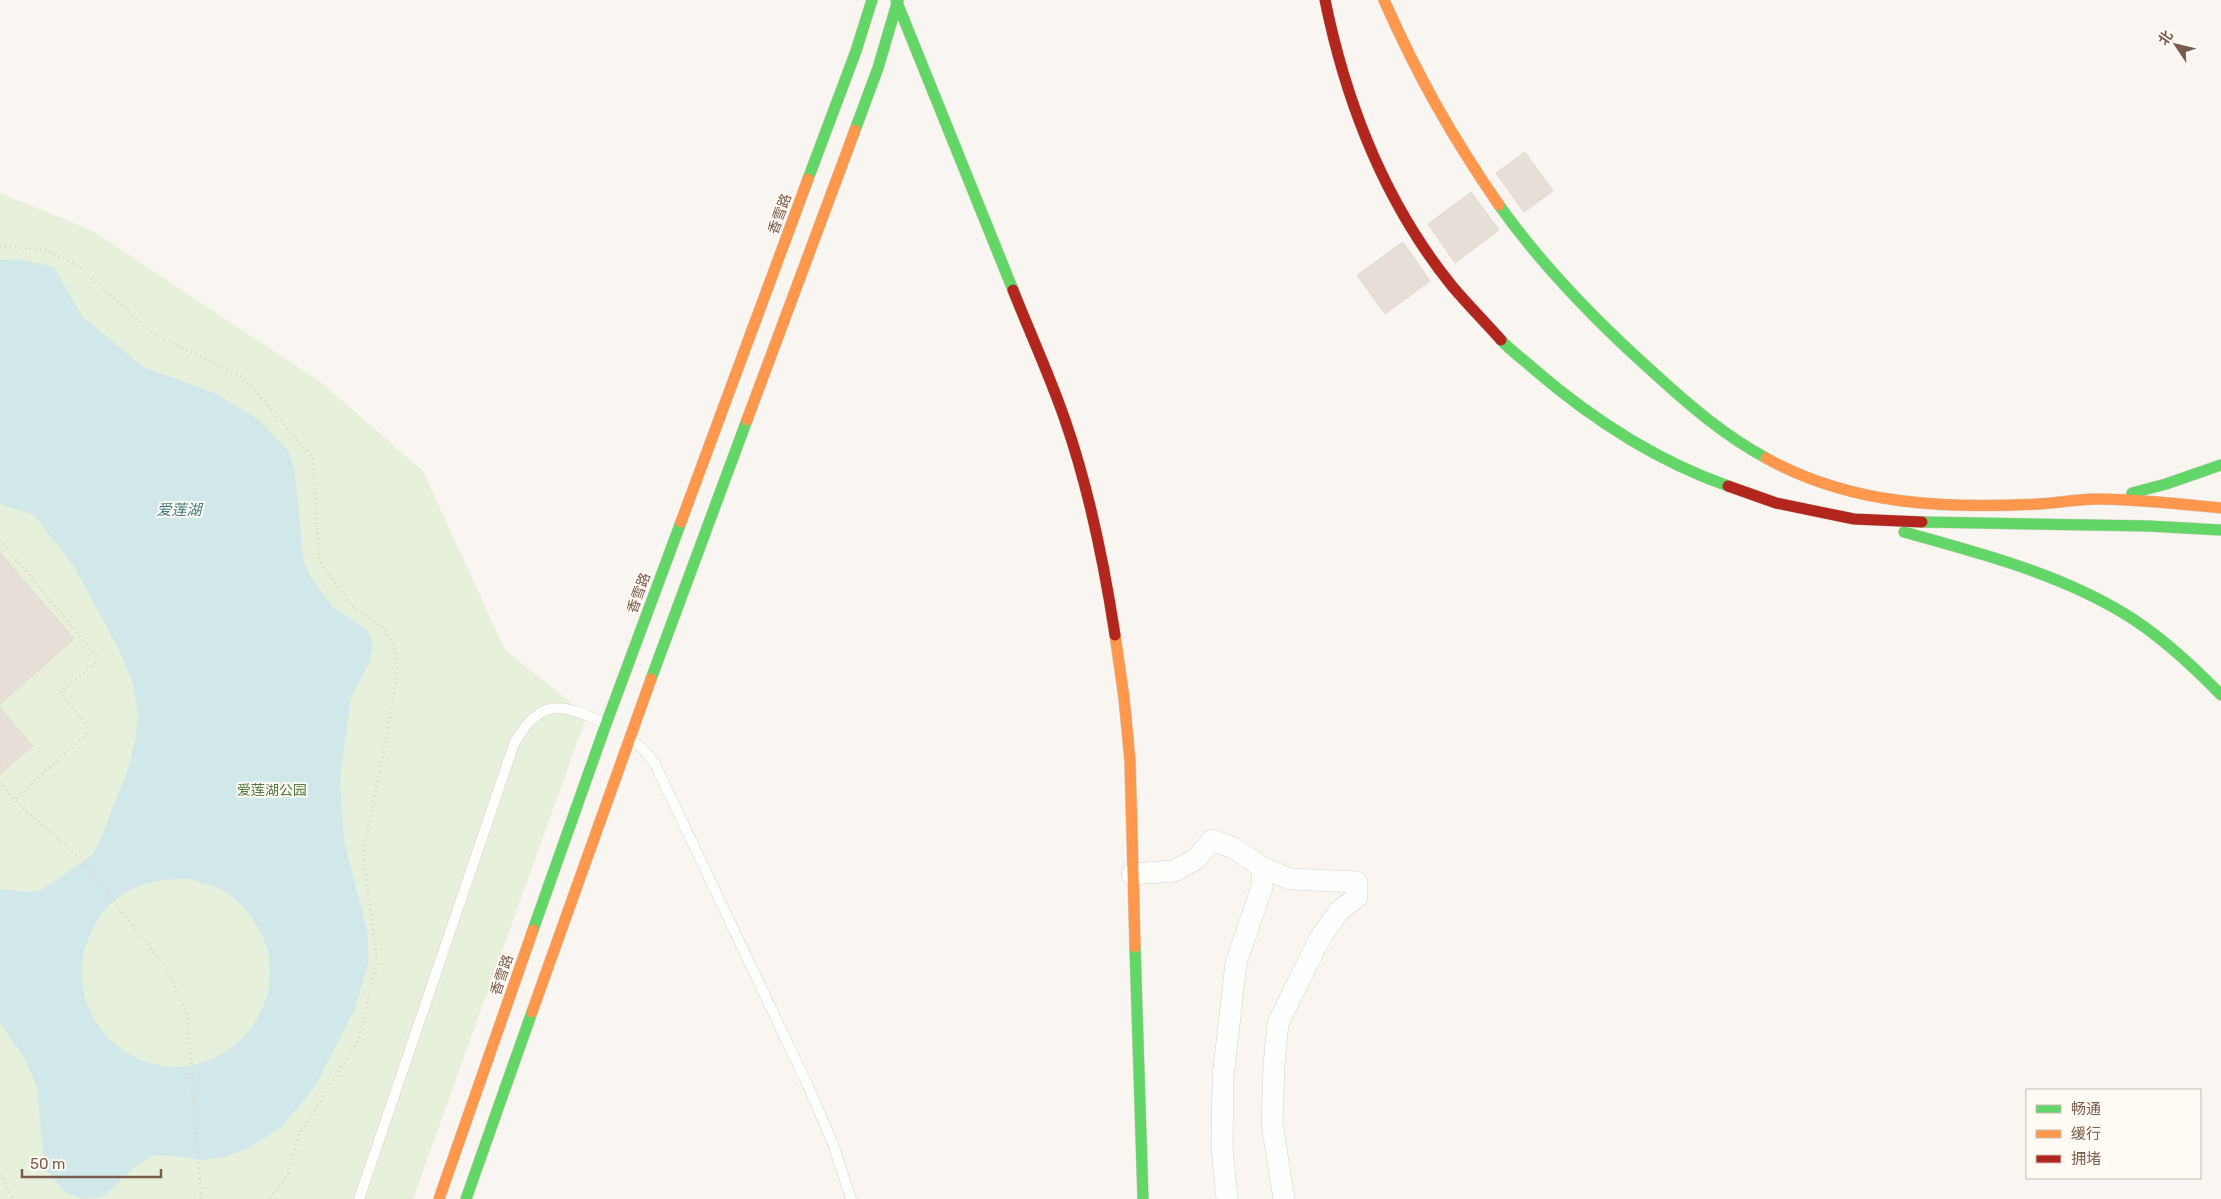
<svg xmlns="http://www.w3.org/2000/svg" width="2221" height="1199" viewBox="0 0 2221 1199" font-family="Rubik,'Noto Sans SC',sans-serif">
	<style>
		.green { fill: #e7f0db }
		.water { fill: #d0e8ea; fill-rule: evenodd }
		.building { fill: #e6ded7; stroke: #e2d8d2 }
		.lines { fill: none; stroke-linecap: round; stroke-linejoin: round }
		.lane-casing { stroke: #d7d1cb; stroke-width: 11 }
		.street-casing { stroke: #d7d1cb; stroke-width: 22 }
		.fast-casing { stroke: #d9d2cb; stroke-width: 12 }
		.slow-casing { stroke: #d9d2cb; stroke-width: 12 }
		.jam-casing { stroke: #d9d2cb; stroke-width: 12 }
		.path { stroke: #dcd5d0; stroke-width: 3; stroke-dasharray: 1 4; stroke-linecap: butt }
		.lane { stroke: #fefefd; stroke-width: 10 }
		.street { stroke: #fefefd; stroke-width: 21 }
		.fast { stroke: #63d668; stroke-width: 11 }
		.slow { stroke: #ff974d; stroke-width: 11 }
		.jam { stroke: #b3261e; stroke-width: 11 }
		.labels { text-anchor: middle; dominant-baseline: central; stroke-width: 4; stroke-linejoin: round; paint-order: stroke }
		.street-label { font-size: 14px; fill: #7a5c4d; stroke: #fffaf3 }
		.park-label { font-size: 14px; fill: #537a41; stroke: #fffaf3 }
		.water-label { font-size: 15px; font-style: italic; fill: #437c86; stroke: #fffaf3 }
	</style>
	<rect width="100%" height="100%" fill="#f9f5f0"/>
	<!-- green -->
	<polygon class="green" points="0,193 93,231 322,383 423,471 505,650 587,715 413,1199 0,1199"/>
	<!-- water -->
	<path class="water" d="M19 259 54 267 82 316 143 367 215 393 259 420 288 450 294 468 304 562 311 577 332 606 367 630 373 643 369 663 351 698 340 778 344 840 368 934V964L355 1009 316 1085 282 1127 249 1148 224 1157 201 1160 174 1156 153 1155 137 1165 103 1197 84 1199 66 1193 44 1168 37 1087 24 1057 0 1024V889L29 892 41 890 90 857 99 843 128 769 135 740 138 717 133 683 119 650 75 568 34 515 0 504V260ZM189 879C199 882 209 884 218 888 233 895 245 908 254 921 308 1001 216 1101 131 1055 109 1043 92 1022 85 997 73 959 94 908 130 890 150 880 168 879 189 879Z"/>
	<!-- building -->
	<g class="building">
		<polygon points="1525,152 1553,191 1524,212 1496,173"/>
		<polygon points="1471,192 1499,230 1455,263 1428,224"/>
		<polygon points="1403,242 1430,281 1385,314 1357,275"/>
		<polygon points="0,553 74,639 0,704"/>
		<polygon points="0,708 33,746 0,774"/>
	</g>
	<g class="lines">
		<defs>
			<g id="lane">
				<polyline points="630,739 643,749 654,762 808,1086 833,1144 851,1199"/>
				<path d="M359 1199 514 744C539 698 562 702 605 724"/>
			</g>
			<g id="street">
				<polyline points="1263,868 1290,879 1357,882 1357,897 1339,911 1320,938 1278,1023 1274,1064 1272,1124 1284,1199"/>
				<polyline points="1132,874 1174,871 1196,859 1212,840 1232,847 1263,868 1262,887 1236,963 1223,1077 1222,1148 1227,1199"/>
			</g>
			<g id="fast">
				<polyline points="896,0 1013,290"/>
				<polyline points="855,130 878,68 898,0"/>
				<polyline points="808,179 856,51 872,0"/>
				<path d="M1499 205C1543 267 1598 323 1654 373 1689 405 1725 436 1766 458"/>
				<path d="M1501 340C1511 351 1524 360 1535 370 1592 419 1657 461 1728 486"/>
				<polyline points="2132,493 2166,484 2221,465"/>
				<polyline points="1922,522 2148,526 2221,530"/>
				<path d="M1904 532C1979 553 2058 573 2125 614 2161 636 2192 665 2221 695"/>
				<polyline points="651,679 747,420"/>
				<polyline points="533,930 606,724 681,522"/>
				<polyline points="1135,947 1143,1199"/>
				<polyline points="466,1199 532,1012"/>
			</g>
			<g id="slow">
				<path d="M1384 0C1417 75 1452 137 1499 205"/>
				<polyline points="747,420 855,130"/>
				<path d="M1766 458C1850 505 1945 509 2039 504 2058 503 2077 499 2096 499 2138 499 2180 504 2221 508"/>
				<polyline points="681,522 808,179"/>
				<polyline points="1115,635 1124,698 1130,761 1135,947"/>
				<polyline points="532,1012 651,679"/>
				<polyline points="439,1199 533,930"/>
			</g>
			<g id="jam">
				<path d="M1325 0C1346 103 1385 203 1452 286 1468 305 1485 322 1501 340"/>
				<path d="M1013 290C1030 333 1050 376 1065 420 1089 489 1104 563 1115 635"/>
				<polyline points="1728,486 1776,503 1854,519 1922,522"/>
			</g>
		</defs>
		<!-- lane casing -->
		<use href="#lane" class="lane-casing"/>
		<!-- street casing -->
		<use href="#street" class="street-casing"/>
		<!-- fast casing -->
		<use href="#fast" class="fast-casing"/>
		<!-- slow casing -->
		<use href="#slow" class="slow-casing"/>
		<!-- jam casing -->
		<use href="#jam" class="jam-casing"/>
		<!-- path -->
		<g class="path">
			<polyline points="0,246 45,250 77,265 154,334 244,378 313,458 319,561 350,604 383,628 393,644 398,667 388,729 363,853 377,961 358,1041 299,1135 287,1176 269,1199"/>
			<polyline points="0,540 99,659 60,693 91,730 14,800"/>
			<polyline points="0,782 14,800 82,860 166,968 187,1014 201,1199"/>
			<polyline points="0,1174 14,1199"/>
		</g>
		<!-- lane -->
		<use href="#lane" class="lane"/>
		<!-- street -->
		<use href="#street" class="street"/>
		<!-- fast -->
		<use href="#fast" class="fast"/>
		<!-- slow -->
		<use href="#slow" class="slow"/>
		<!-- jam -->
		<use href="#jam" class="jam"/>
	</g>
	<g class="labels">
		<!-- street labels -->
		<g class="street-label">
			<text transform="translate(780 214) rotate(-70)">香雪路</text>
			<text transform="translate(639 593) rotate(-70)">香雪路</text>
			<text transform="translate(502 975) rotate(-71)">香雪路</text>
		</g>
		<!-- park labels -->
		<g class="park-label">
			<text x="272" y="790">爱莲湖公园</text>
		</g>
		<!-- water labels -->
		<g class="water-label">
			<text x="179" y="510">爱莲湖</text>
		</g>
	</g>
	<!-- legend -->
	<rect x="2026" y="1089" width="175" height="90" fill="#fffaf3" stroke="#cabbb1"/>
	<rect x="2036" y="1105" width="25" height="8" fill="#63d668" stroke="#cabbb1"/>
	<text x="2071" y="1114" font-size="15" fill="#7a5c4d">畅通</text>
	<rect x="2036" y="1130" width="25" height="8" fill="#ff974d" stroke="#cabbb1"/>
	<text x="2071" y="1139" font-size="15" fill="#7a5c4d">缓行</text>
	<rect x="2036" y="1155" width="25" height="8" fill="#b3261e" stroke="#cabbb1"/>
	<text x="2071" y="1164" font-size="15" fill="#7a5c4d">拥堵</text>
	<!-- north arrow -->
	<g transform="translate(2176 45) rotate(305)" stroke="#fffaf3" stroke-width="4" paint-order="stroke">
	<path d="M0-4L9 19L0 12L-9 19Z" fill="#7a5c4d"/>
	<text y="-8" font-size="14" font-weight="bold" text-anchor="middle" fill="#7a5c4d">北</text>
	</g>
	<!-- scale -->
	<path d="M22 1169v8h139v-8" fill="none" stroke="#7a5c4d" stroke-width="2.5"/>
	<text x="30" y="1169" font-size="15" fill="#7a5c4d" stroke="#fffaf3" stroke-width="4" paint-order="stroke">50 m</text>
</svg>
